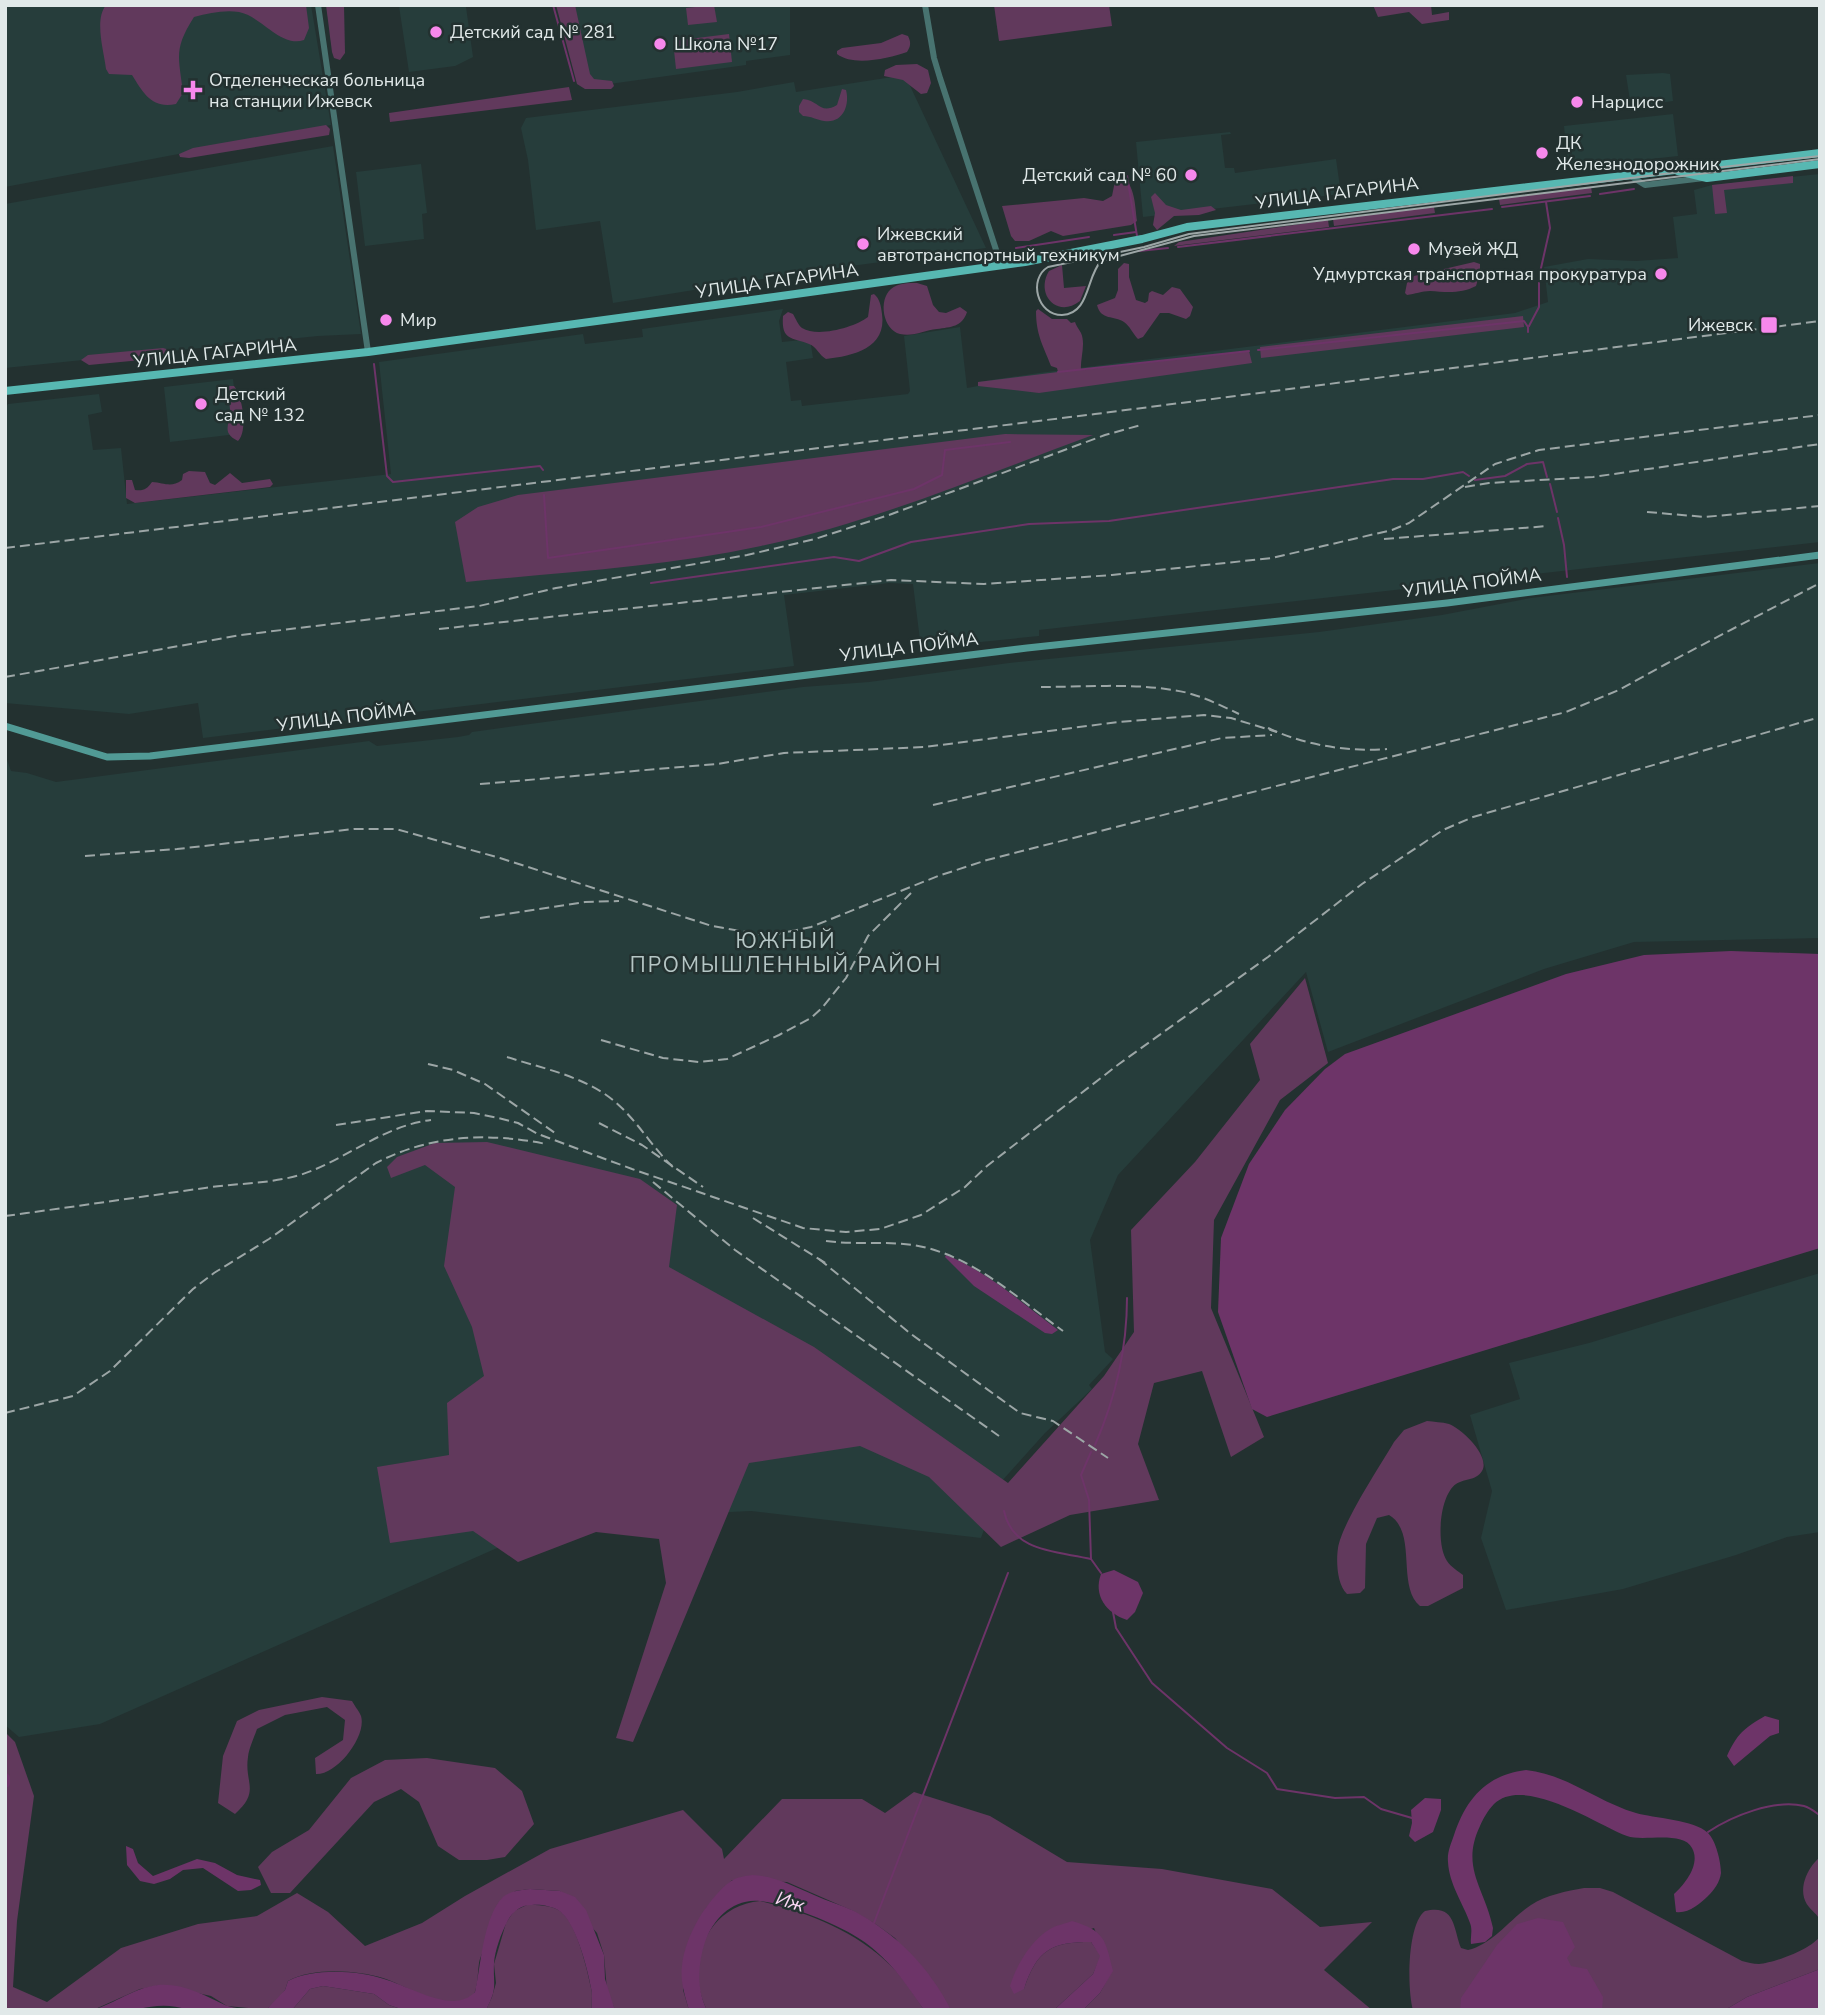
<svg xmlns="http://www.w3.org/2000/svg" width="1825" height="2015" viewBox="0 0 1825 2015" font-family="'Nunito Sans',sans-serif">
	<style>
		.built { fill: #263d3b }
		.green { fill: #61395c }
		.water { fill: #6d3468 }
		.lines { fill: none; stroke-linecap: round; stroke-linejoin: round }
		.stream { stroke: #6d3468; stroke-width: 2 }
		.river { stroke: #6d3468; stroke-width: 10 }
		.tertiary { stroke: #487370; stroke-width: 6 }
		.secondary { stroke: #519a95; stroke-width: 7 }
		.primary { stroke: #57b8b2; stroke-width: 8 }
		.tram { stroke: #9ca6a6; stroke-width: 2 }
		.rail { stroke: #9ca6a6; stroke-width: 2; stroke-dasharray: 10 5; stroke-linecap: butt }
		.poi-dot { fill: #f788ec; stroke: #233130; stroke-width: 2.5 }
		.labels { text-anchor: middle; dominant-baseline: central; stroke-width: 5; stroke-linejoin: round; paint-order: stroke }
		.poi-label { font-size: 18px; fill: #e1e9e9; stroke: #233130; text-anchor: start }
		.street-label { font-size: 18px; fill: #e1e9e9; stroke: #233130 }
		.water-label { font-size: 19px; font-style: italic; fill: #fbd7f5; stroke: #233130 }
		.quarter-label { font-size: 21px; letter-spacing: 2px; fill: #b5c6c5; stroke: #233130 }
	</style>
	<rect width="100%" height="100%" fill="#233130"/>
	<!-- built -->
	<g class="built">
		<polygon points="5,5 311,5 331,125 5,187"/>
		<polygon points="406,5 462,5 466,7 473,57 455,66 409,72 399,6"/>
		<polygon points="566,5 790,5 790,55 746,61 746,65 588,87"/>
		<polygon points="1663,73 1670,74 1673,101 1631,107 1626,75"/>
		<polygon points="905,75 986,248 806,272 613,303 600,221 536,230 528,160 521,128 526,118 737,92 794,82 796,92"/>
		<polygon points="1673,114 1678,156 1568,168 1564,126"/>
		<polygon points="1230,132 1231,134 1221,135 1225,168 1234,168 1235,173 1336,159 1341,194 1143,217 1136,142"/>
		<polygon points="333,146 361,334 318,336 5,368 5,204"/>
		<polygon points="421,164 427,213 422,214 424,239 365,246 356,172"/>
		<polygon points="1820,174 1820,542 1039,630 1039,636 921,648 913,584 889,583 784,595 794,666 203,738 198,703 129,714 5,703 5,409 8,404 99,394 102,412 88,415 93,450 121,448 127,504 391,474 379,362 583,334 585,344 643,337 642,329 783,309 779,321 782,342 810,339 813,358 786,362 791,401 801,400 802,406 908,394 910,391 904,336 960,327 967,388 978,386 978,382 1039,373 1515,313 1548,302 1544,267 1588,259 1636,261 1678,258 1673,217 1697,214 1694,190 1712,185"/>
		<polygon points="233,379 238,422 237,434 170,442 164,387"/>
		<polygon points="1820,563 1820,938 1634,942 1544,969 1328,1052 1306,972 1118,1175 1090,1240 1105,1352 1113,1359 1089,1385 1092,1389 1045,1433 1001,1482 981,1538 751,1511 560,1520 100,1724 19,1737 5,1725 5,754 11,771 27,773 56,782 369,741 377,746 458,737 469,735 472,732 803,687 869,682 1009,663 1319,632 1442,615 1531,598"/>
		<polygon points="1820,1273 1820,1532 1787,1537 1736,1555 1623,1589 1506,1610 1481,1538 1492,1491 1470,1415 1520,1399 1509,1363 1589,1343"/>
	</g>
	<!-- green -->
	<g class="green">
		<path d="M106 5H306L309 28 304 40C281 48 261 16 239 12 224 10 209 13 194 17 173 50 179 57 183 93L176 104C152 109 144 94 132 75L109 74 106 69C104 51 94 20 106 5Z"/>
		<polygon points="326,5 344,5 345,53 340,60 334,58 332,52"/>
		<polygon points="556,5 575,5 590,74 594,79 612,81 614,86 611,89 585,89 577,84"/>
		<polygon points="714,5 717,22 688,25 686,8"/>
		<polygon points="994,5 1109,5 1112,26 999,41"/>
		<polygon points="1373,5 1431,5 1432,15 1449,12 1449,20 1422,24 1409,12 1378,17"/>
		<polygon points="729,34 732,62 676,69 673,41"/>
		<path d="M902 34 908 36C911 42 911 46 907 52 889 58 854 67 837 54V51L842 48 881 43Z"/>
		<polygon points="917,64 928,70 931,83 927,93 921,94 903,80 884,76 885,70 896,65"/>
		<polygon points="569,87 572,100 390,122 389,113"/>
		<path d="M842 89 846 90C850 105 843 124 824 121 817 120 811 116 803 116L799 112V106L803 99C820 101 820 115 837 105Z"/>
		<polygon points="326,125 330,129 329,135 189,158 180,157 179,154 193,148"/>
		<path d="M1122 176C1135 185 1135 206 1137 221L1131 225 1063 236 1051 231 1029 241H1015L1011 236 1002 206 1084 198 1103 201 1112 196 1115 181Z"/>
		<polygon points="1793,176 1793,183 1724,190 1727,213 1715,214 1712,185"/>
		<polygon points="1591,187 1592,193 1500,205 1499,199"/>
		<polygon points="1155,193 1166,205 1181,210 1211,206 1216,210 1199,215 1174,216 1157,230 1153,225 1155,213 1151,197"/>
		<polygon points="1434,207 1435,213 1334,226 1333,219"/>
		<polygon points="1328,220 1329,227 1174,246 1179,242"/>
		<path d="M1474 262 1480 264V273L1476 286C1461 294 1446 292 1430 291 1422 291 1415 294 1407 295L1405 293 1407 283 1414 276Z"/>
		<path d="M1124 263 1129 264V277L1136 300 1145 303 1148 301 1149 293 1152 291 1163 295 1172 287 1180 289 1193 307 1190 316 1186 319 1169 313H1160L1143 337 1138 339C1133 334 1130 326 1124 322 1114 315 1101 321 1097 305L1115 298 1118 290V269Z"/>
		<path d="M1062 265 1064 288 1086 286 1080 301C1057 319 1035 294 1049 271Z"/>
		<path d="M917 283 927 286 933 305 939 312 946 313 960 307 967 312C962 327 951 327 937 329 924 330 914 337 900 334 883 330 878 300 891 289 898 283 908 283 917 283Z"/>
		<path d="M874 294C880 299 881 306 882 314 887 348 853 356 826 359 819 355 817 347 809 344 792 337 781 341 783 316L788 312 793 314C796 319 798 325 802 328 818 338 855 327 868 317L871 295Z"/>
		<path d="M1038 309 1052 319H1067L1071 323 1075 322C1076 326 1079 329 1081 333 1086 344 1080 359 1081 370L1249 351 1252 363 1039 393 978 386V382L1058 372 1057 368 1051 366C1043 345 1036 335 1036 311Z"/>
		<polygon points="1523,316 1524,327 1261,358 1260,347"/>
		<polygon points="163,348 173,351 173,357 89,365 81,360 88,355"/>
		<path d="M228 386H234C243 397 248 432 238 441 220 432 231 424 230 410 230 400 224 396 228 386Z"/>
		<path d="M1005 434 1093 435C984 475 875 522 761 546 664 567 564 572 466 582L455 522 478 507 518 495Z"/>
		<path d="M189 471 205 472 210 483 215 485 230 473 242 483 270 479 273 484 270 487 135 503 126 498V480H132L135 490C144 491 147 489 152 482 165 483 171 488 182 480L183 474Z"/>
		<polygon points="1305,978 1328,1063 1280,1100 1214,1220 1211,1308 1264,1437 1231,1457 1202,1371 1154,1383 1138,1444 1159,1500 1070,1515 1001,1547 929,1477 860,1446 749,1463 633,1742 616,1738 666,1583 659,1539 596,1532 518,1562 473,1531 390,1543 377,1467 449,1455 447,1403 484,1376 472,1327 444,1266 455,1187 425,1165 391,1178 387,1167 397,1157 435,1143 487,1142 640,1179 677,1205 669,1267 814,1347 1008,1483 1104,1376 1134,1332 1131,1230 1195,1162 1260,1080 1250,1044"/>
		<path d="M1427 1421C1434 1422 1442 1422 1449 1424 1462 1429 1488 1454 1483 1469 1478 1481 1465 1478 1456 1484 1439 1496 1436 1545 1447 1561 1451 1567 1458 1571 1463 1575V1588L1428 1606H1420C1396 1586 1418 1532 1389 1515L1377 1518 1366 1544 1365 1588 1360 1593 1347 1594C1337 1585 1336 1561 1338 1548 1342 1523 1380 1466 1394 1442L1404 1430Z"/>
		<path d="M322 1697 352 1701C354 1705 359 1711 361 1716 367 1736 337 1775 316 1774L315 1758 343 1740 345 1720 327 1707 285 1715 257 1729C254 1738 249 1748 248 1757 244 1783 261 1791 235 1814L218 1803 223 1756 237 1721 259 1710Z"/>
		<path d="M5 1732 15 1742 34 1796 17 1921 13 1987 47 2002 121 1948 198 1924 257 1916 297 1893 328 1912 365 1946 422 1923 465 1896 550 1849 683 1810 722 1849 724 1859 782 1799H862L885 1813 914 1792 990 1816 1067 1862 1162 1869 1272 1889 1320 1927 1372 1922 1324 1970 1372 2010H1083L1100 1993 1112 1971 1094 1928 1030 1948 1024 1989C1037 1950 1051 1942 1091 1942L1101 1956 1093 1974 1054 2010H951L895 1938 874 1923 851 1910 787 1882 732 1880 706 1908 683 1990 689 2010H615L607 1990 604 1955 597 1933 560 1891 530 1889 515 1891C506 1907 482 1948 479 1963 477 1975 479 1990 470 2000 449 2015 406 1985 383 1978 356 1970 313 1967 288 1981L285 1990 277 2001 268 2008 258 2009 227 2006 211 1996 161 1985 140 1989 93 2010H5Z"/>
		<polygon points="427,1758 495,1768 522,1791 534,1824 505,1857 487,1860 459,1860 438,1846 419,1802 401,1789 374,1802 290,1893 271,1893 258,1867 272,1852 309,1830 351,1778 385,1760"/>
		<path d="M1820 1857V1920C1817 1914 1813 1912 1809 1907 1796 1891 1807 1868 1820 1857Z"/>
		<path d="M1584 1888H1600L1613 1892 1742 1961C1747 1962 1753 1964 1759 1964 1774 1963 1812 1949 1820 1936V1969L1747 1997 1725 2010H1413C1407 1990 1407 1924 1425 1911 1456 1904 1453 1928 1461 1948L1468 1950C1492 1945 1511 1918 1531 1905 1546 1895 1567 1891 1584 1888Z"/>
		<path d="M760 1901C808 1913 855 1930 891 1966 904 1978 914 1995 924 2010H707C684 1965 706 1906 760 1901Z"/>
		<path d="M527 1905C537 1905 551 1905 560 1911 576 1921 587 1969 591 1988 593 1995 591 2003 592 2010H486L492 1997 496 1983 494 1964 506 1923 514 1911Z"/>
		<polygon points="323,1986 374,1994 389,2005 404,2010 292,2010 310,1989"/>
	</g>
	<!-- water -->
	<g class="water">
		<polygon points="1731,951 1820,954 1820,1248 1267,1417 1252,1409 1218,1312 1221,1238 1249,1164 1285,1110 1325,1069 1345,1054 1566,974 1644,955"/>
		<path d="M946 1255C987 1271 1023 1304 1058 1330L1052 1334 1045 1333 974 1286 945 1257Z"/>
		<path d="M1114 1570 1138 1582 1143 1593 1135 1612 1127 1620C1106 1613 1093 1595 1101 1574Z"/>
		<path d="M1765 1716 1779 1720V1733L1770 1736 1734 1766 1727 1756C1737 1734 1744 1728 1765 1716Z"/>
		<path d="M1526 1770C1566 1774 1598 1802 1636 1813 1653 1818 1695 1820 1708 1833 1716 1841 1721 1862 1721 1873 1720 1882 1714 1890 1708 1896 1700 1904 1688 1914 1676 1912L1674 1894C1685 1884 1701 1864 1692 1848 1683 1830 1643 1842 1627 1836 1596 1824 1524 1775 1494 1804 1488 1810 1483 1819 1480 1826 1460 1868 1485 1888 1493 1928L1492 1936 1485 1942 1471 1944C1470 1937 1473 1931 1470 1923 1463 1903 1449 1884 1448 1862 1447 1852 1451 1844 1454 1835 1466 1799 1486 1775 1526 1770Z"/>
		<polygon points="1425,1798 1441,1799 1441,1810 1433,1832 1415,1842 1409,1836 1412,1823 1411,1810"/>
		<polygon points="126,1846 133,1849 138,1863 153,1876 197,1859 215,1863 237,1875 260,1880 261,1885 251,1890 238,1891 203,1868 183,1870 170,1879 154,1884 140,1881 127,1865"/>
		<path d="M752 1875C775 1876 793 1886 814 1895 827 1901 841 1905 854 1911 897 1934 929 1967 951 2010H924C914 1996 904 1980 892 1967 882 1956 868 1943 855 1936 835 1923 784 1903 760 1901 733 1898 713 1919 705 1942 698 1963 696 1989 707 2010H689C685 1996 680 1981 682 1966 685 1936 707 1899 731 1881 737 1877 746 1876 752 1875Z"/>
		<path d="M530 1889 560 1891 575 1897 586 1910 604 1955 605 1979 615 2010H592C591 2003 593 1995 591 1988 588 1970 575 1919 558 1910 551 1906 540 1904 532 1905 520 1905 512 1912 507 1922 501 1934 495 1950 494 1963 493 1986 498 1987 486 2010H404L389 2005 374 1994 323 1986 310 1989 292 2010H188C171 2004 156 2005 138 2009 125 2013 107 2010 93 2010 116 2003 133 1988 158 1985 183 1983 204 1995 225 2005 237 2010 255 2009 268 2008L285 1990 288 1981C312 1968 358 1970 384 1979 412 1987 453 2015 475 1992 481 1966 483 1917 503 1897 510 1891 521 1890 530 1889Z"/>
		<polygon points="1538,1918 1563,1922 1575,1947 1567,1958 1571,1966 1587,1969 1603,1997 1602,2010 1460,2010 1461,1998 1497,1945 1517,1924"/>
		<path d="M1072 1921C1105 1931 1105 1939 1113 1971L1100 1993 1083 2010H1054L1093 1974 1100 1956 1091 1942C1051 1942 1037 1950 1024 1989L1014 1994 1010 1986C1016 1966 1031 1940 1050 1929 1056 1925 1065 1924 1072 1921Z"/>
		<polygon points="1820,1969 1820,2009 1725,2010 1747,1997"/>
	</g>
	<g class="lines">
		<!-- stream -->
		<g class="stream">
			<polyline points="553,5 574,81"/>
			<polyline points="1127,176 1137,236"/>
			<polyline points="1600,194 1634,189"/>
			<polyline points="1502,207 1590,196"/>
			<polyline points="1114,235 1136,232"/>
			<polyline points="1178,247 1492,209"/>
			<polyline points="1016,248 1089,237"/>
			<polyline points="1139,251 1168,248"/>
			<polyline points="1529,326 1539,307 1539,277 1550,228 1546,202"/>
			<polyline points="1258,350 1524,321 1528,327 1528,332"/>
			<polyline points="374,364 387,476 393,482 540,466 543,470"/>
			<polyline points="1058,372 1249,351"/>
			<polyline points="1475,480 1505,476 1527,464 1543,462 1547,477"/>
			<polyline points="1550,484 1557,512"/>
			<polyline points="544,495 548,558 761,527 914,489 942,475 945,450 1010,442"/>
			<polyline points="1558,518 1564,545 1567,577"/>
			<polyline points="651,583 834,557 859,561 911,542 1029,524 1109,521 1393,479 1423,479 1463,472 1469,476"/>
			<path d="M1095 1445C1115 1399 1127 1348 1127 1298"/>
			<path d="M1004 1511C1013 1553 1057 1551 1091 1559L1101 1573"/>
			<polyline points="1091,1559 1089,1500 1081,1475 1091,1452"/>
			<polyline points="1113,1612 1116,1628 1152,1683 1227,1748 1267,1773 1277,1789 1335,1798 1364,1797 1381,1809 1412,1818"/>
			<path d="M1708 1832C1732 1816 1774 1799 1804 1806 1808 1807 1814 1811 1818 1814"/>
			<polyline points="874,1923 1008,1573"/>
		</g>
		<!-- river -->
		<polyline class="river" points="5,1778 5,1783"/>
		<!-- tertiary -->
		<g class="tertiary">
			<polyline points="318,5 368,352"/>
			<polyline points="925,5 934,58 940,78 1001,265"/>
			<polyline points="1629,175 1645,185 1704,178"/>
		</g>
		<!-- secondary -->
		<polyline class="secondary" points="5,726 107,757 150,756 1027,648 1447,603 1820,555"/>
		<!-- primary -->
		<g class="primary">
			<polyline points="1678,171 1707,178 1820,164"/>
			<polyline points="5,391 368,352 774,297 1025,262 1142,239 1187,227 1820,153"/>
		</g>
		<!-- tram -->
		<path class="tram" d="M1820 156 1679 172 1189 234 1144 247 1048 267C1028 279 1037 315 1062 315 1090 314 1086 277 1101 261L1194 236 1820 159"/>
		<!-- rail -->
		<g class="rail">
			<polyline points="1465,487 1489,483 1593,477 1820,444"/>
			<polyline points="1647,512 1705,517 1820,506"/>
			<polyline points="1384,539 1548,526"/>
			<polyline points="5,548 1095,414 1820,321"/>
			<polyline points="439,629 891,580 984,584 1112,575 1272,558 1392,530 1409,523 1495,464 1539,450 1820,415"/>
			<polyline points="5,677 241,635 479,606 556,588 747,555 815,539 889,515 1105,435 1141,425"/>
			<path d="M1041 687C1084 687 1130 683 1173 690 1196 693 1218 704 1239 714"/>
			<path d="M1268 728C1304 745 1347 752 1387 749"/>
			<polyline points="480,784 717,764 784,753 925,747 1118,722 1204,715 1231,718 1277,732"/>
			<polyline points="933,805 1222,738 1272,735"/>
			<polyline points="85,856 177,849 354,829 396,829 500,858 712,926 758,934 777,934 811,927 938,876 987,860 1566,712 1619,690 1666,664 1820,583"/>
			<polyline points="480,918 585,902 619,901"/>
			<polyline points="601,1040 663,1058 699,1062 727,1059 779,1035 811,1018 822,1008 846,978 868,936 911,893"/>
			<path d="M507 1057C541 1068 579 1075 609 1097 635 1116 651 1147 675 1169"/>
			<polyline points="428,1064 453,1070 485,1084 555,1133"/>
			<polyline points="599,1123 642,1145 703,1187"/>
			<polyline points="336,1125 427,1111 474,1113 498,1118 518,1123 538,1134 632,1169 803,1228 846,1232 880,1229 921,1215 965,1187 987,1166 1119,1064 1268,957 1362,884 1443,830 1473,817 1820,717"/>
			<polyline points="653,1182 735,1250 999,1436"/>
			<path d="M5 1216C72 1207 139 1197 205 1188 237 1183 269 1184 300 1175 346 1160 382 1126 431 1120"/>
			<polyline points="753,1218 827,1264"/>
			<path d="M826 1241C855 1245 885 1241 913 1245 971 1254 1017 1298 1063 1331"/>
			<polyline points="819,1259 911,1334 1020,1413 1053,1421 1108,1458"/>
			<path d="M5 1413 73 1396 110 1371 193 1289 214 1273 269 1239 376 1163C430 1135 487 1132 546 1144"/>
		</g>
	</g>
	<!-- markers -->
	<g class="poi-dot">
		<circle cx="436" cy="32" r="7"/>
		<circle cx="660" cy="44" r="7"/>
		<path d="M189.5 79.5h7v7h7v7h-7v7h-7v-7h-7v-7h7z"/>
		<circle cx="1577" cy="102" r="7"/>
		<circle cx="1542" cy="153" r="7"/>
		<circle cx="1191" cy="175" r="7"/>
		<circle cx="863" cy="244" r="7"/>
		<circle cx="1414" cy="249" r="7"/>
		<circle cx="1661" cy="274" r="7"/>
		<circle cx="386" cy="320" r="7"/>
		<rect x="1760" y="316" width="18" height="18" rx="3.5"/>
		<circle cx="201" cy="404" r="7"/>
	</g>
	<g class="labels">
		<!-- poi labels -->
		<g class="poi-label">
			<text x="450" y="32">Детский сад № 281</text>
			<text x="674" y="44">Школа №17</text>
			<text x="209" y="80">Отделенческая больница<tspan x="209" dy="21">на станции Ижевск</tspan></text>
			<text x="1591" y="102">Нарцисс</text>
			<text x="1556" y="143">ДК<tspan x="1556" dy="21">Железнодорожник</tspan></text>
			<text x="1177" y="175" text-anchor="end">Детский сад № 60</text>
			<text x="877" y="234">Ижевский<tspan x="877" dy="21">автотранспортный техникум</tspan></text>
			<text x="1428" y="249">Музей ЖД</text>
			<text x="1647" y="274" text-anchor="end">Удмуртская транспортная прокуратура</text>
			<text x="400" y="320">Мир</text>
			<text x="1753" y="325" text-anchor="end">Ижевск</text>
			<text x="215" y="394">Детский<tspan x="215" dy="21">сад № 132</tspan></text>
		</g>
		<!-- street labels -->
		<g class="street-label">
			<text transform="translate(1337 193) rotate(-7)">УЛИЦА ГАГАРИНА</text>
			<text transform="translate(777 281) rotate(-8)">УЛИЦА ГАГАРИНА</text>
			<text transform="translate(215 353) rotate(-6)">УЛИЦА ГАГАРИНА</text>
			<text transform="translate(1472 583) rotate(-7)">УЛИЦА ПОЙМА</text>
			<text transform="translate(909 647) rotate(-7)">УЛИЦА ПОЙМА</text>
			<text transform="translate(346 717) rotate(-7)">УЛИЦА ПОЙМА</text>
		</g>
		<!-- water labels -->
		<g class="water-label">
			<text transform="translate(790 1902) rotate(17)">Иж</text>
		</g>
		<!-- quarter labels -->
		<g class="quarter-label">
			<text x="786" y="941">ЮЖНЫЙ<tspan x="786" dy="24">ПРОМЫШЛЕННЫЙ РАЙОН</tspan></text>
		</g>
	</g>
	<!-- border -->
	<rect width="1825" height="2015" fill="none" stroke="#e1e9e9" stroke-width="14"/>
</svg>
